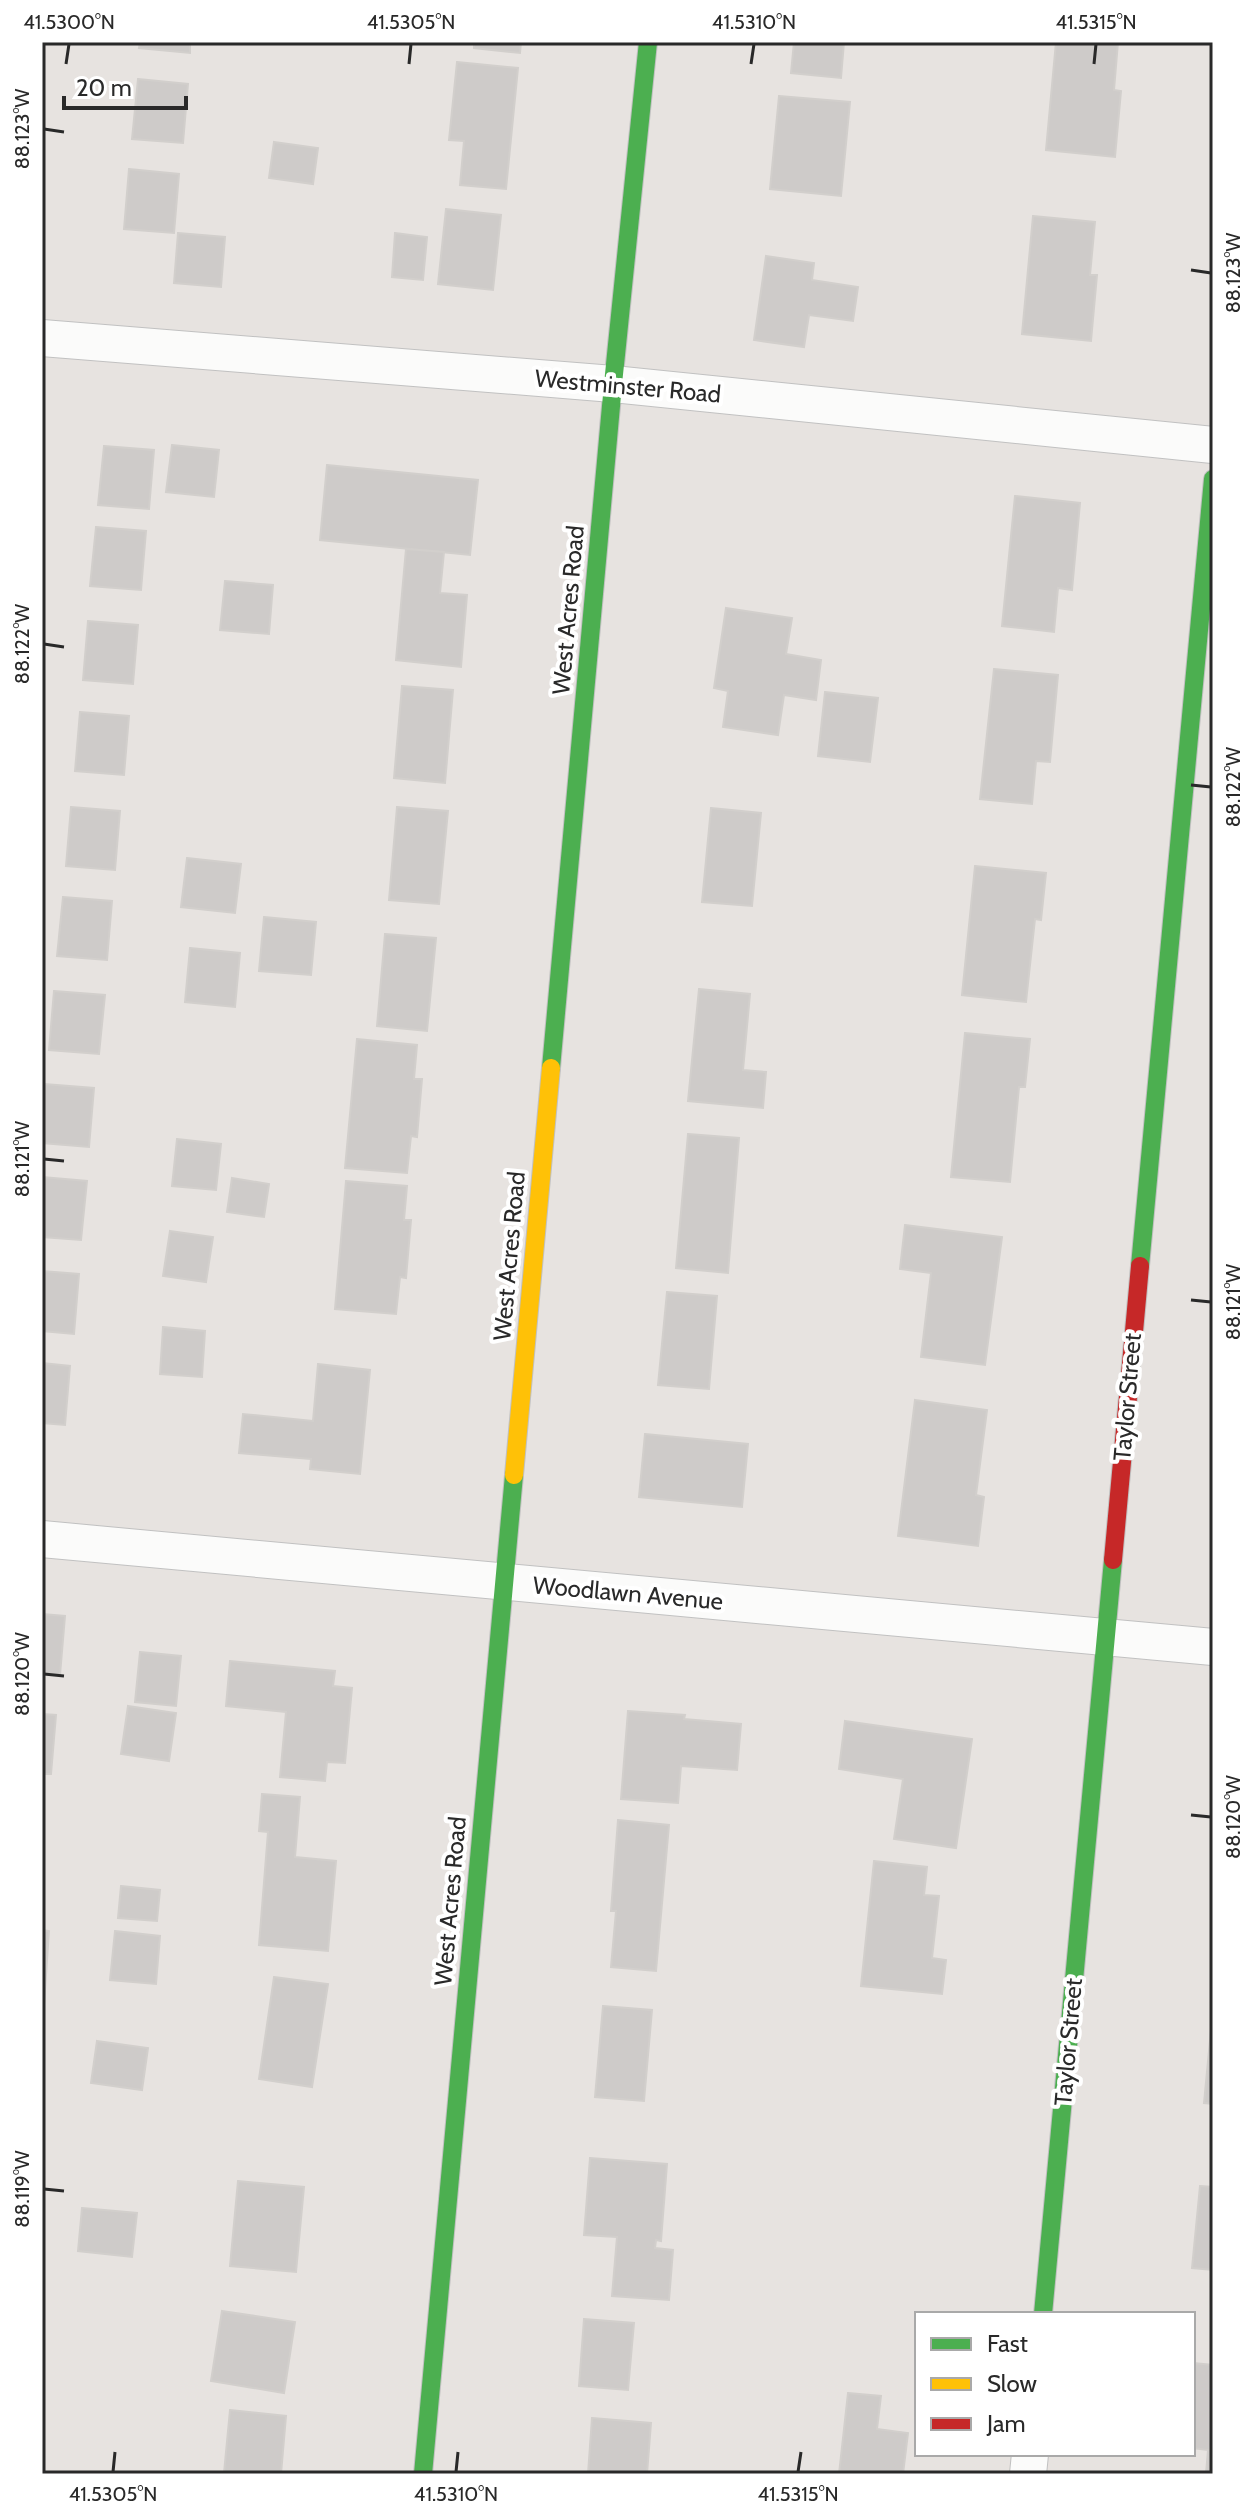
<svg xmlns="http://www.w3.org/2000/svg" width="1255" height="2516" viewBox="0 0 1255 2516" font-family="Cabin,sans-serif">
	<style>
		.building { fill: #cecbc9; stroke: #d2cfcc; stroke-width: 2 }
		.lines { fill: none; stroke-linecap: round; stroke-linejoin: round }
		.street-casing { stroke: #c1c1c1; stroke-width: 38 }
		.fast-casing { stroke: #c1c1c1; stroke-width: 20 }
		.slow-casing { stroke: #c1c1c1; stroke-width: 20 }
		.jam-casing { stroke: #c1c1c1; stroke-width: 20 }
		.street { stroke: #fbfbfa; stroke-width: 36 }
		.fast { stroke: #4caf50; stroke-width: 18 }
		.slow { stroke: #ffc107; stroke-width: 18 }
		.jam { stroke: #c62828; stroke-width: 18 }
		.ticks { fill: none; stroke: #292929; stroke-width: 3 }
		.labels { text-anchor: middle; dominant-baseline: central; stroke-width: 8; stroke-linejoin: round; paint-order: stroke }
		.street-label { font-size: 24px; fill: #292929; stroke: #fff }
		.neatline { fill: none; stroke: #292929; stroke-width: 3 }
		.ticks-label { font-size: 20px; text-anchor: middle; fill: #292929 }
	</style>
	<rect width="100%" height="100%" fill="#e7e3e0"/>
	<!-- building -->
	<g class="building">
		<polygon points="140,42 190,42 190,53 139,48"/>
		<polygon points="474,42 521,42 520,53 474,48"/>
		<polygon points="794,42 844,42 841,78 791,73"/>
		<polygon points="1056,42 1118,42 1114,90 1121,91 1115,157 1046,150"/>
		<polygon points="457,62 518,68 506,189 460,185 464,141 449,140"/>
		<polygon points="138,79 188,84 183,143 132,139"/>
		<polygon points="779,96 850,102 841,196 770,189"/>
		<polygon points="274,142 318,148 313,184 269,178"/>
		<polygon points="129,169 179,174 174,233 124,229"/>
		<polygon points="446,209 501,215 493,290 438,284"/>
		<polygon points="1033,216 1095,222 1090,275 1097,275 1091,341 1022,334"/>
		<polygon points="178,233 225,237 221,287 174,283"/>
		<polygon points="395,233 427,237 423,280 392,277"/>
		<polygon points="766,256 814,263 812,280 858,287 853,321 809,315 804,347 754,340"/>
		<polygon points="172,445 219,450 214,497 166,492"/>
		<polygon points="104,446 154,450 149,509 98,505"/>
		<polygon points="327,465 478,480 470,555 320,540"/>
		<polygon points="1015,496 1080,503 1072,590 1058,588 1054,632 1002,626"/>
		<polygon points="96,527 146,531 141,590 90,586"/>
		<polygon points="406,549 444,552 440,593 467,595 461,667 396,660"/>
		<polygon points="225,581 273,585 269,634 220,630"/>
		<polygon points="726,608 792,618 786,654 821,660 816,700 784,695 778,735 723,727 728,691 714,688"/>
		<polygon points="88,621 138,625 133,684 83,680"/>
		<polygon points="994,669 1058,675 1050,762 1036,761 1032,804 980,799"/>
		<polygon points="402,686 453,690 445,783 394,778"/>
		<polygon points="825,692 878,698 870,762 818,756"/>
		<polygon points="80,712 129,716 124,775 75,771"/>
		<polygon points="71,807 120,811 115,870 66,866"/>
		<polygon points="397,807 448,811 439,904 389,900"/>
		<polygon points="711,808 761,813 752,906 702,902"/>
		<polygon points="187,858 241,864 235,913 181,907"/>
		<polygon points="975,866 1046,873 1041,920 1035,919 1026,1002 962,995"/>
		<polygon points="63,897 112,901 107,960 57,956"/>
		<polygon points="264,917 316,922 311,975 259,971"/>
		<polygon points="385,934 436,938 427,1031 377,1026"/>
		<polygon points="190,948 240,953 235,1007 185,1002"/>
		<polygon points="699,989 750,994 743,1070 766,1072 763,1108 688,1101"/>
		<polygon points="54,991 105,995 99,1054 49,1050"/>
		<polygon points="965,1033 1030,1039 1025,1087 1019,1087 1010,1182 951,1177"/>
		<polygon points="357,1039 417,1045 414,1079 422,1079 417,1137 411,1136 407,1173 345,1168"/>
		<polygon points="44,1084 94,1088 89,1147 42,1143"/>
		<polygon points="688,1134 739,1138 728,1273 676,1268"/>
		<polygon points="177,1139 221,1144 216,1190 172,1186"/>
		<polygon points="42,1177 87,1181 81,1240 42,1237"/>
		<polygon points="232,1178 269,1184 264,1217 227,1212"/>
		<polygon points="346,1181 407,1186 404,1220 411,1220 406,1278 400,1277 396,1314 335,1309"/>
		<polygon points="905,1225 1002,1237 985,1365 921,1357 931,1273 900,1269"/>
		<polygon points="170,1231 213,1237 206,1282 163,1276"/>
		<polygon points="42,1271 79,1274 74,1334 42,1331"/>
		<polygon points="667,1292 717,1296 709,1389 658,1385"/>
		<polygon points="163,1327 205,1331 202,1377 160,1374"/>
		<polygon points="42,1363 70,1366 65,1425 42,1423"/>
		<polygon points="318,1364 370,1370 360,1474 310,1469 311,1459 239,1453 243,1414 313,1421"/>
		<polygon points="915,1400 987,1410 976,1495 984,1497 978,1546 898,1536"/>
		<polygon points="645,1434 748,1444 742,1507 639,1497"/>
		<polygon points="42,1614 65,1616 60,1675 42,1674"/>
		<polygon points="140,1652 181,1656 176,1706 135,1702"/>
		<polygon points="230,1661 335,1671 333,1686 352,1688 345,1763 327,1762 325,1781 280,1777 286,1712 226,1706"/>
		<polygon points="128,1706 176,1713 169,1761 121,1754"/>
		<polygon points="628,1711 685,1715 684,1719 741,1724 737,1770 681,1766 678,1803 621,1799"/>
		<polygon points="42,1714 56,1715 51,1774 42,1774"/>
		<polygon points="845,1721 972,1739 956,1848 894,1839 903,1779 839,1769"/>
		<polygon points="262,1794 300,1797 295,1857 336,1861 328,1951 259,1945 268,1832 259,1831"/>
		<polygon points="618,1820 669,1825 656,1971 611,1967 616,1911 611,1911"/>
		<polygon points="874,1861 927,1867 924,1895 939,1896 932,1958 946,1960 942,1994 861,1986"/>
		<polygon points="121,1886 160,1890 157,1921 118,1918"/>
		<polygon points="42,1930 49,1931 44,2004 42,2004"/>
		<polygon points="115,1931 160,1936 156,1984 110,1980"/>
		<polygon points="274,1977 328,1984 312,2087 259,2079"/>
		<polygon points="603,2006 652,2010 644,2101 595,2097"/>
		<polygon points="1213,2009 1213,2104 1204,2103"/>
		<polygon points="97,2041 148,2048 142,2090 91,2083"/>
		<polygon points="590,2158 667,2164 661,2241 656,2240 655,2248 673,2250 669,2300 612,2296 617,2237 584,2235"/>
		<polygon points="238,2181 304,2187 296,2272 230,2266"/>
		<polygon points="1200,2186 1213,2187 1213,2270 1192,2268"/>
		<polygon points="82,2208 137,2213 132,2257 78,2251"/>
		<polygon points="222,2311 295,2322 284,2393 211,2381"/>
		<polygon points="584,2319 634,2323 628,2390 579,2386"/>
		<polygon points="1193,2363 1213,2365 1213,2474 1206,2474 1208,2450 1193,2448"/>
		<polygon points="848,2393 881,2396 877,2429 908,2433 903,2474 839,2474"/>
		<polygon points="230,2410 286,2416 281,2474 224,2473"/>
		<polygon points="592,2418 651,2423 647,2474 588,2474"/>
	</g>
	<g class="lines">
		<defs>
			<g id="street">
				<polyline points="42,338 613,384 1213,445"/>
				<polyline points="42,1539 1213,1647"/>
				<polyline points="1028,2474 1030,2454"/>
			</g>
			<g id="fast">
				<polyline points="551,1068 613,384 648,42"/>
				<polyline points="1140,1266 1213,479"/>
				<polyline points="1043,2314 1113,1560"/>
				<polyline points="423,2474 514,1475"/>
			</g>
			<polyline id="slow" points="514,1475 551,1068"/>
			<polyline id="jam" points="1113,1560 1140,1266"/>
		</defs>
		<!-- street casing -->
		<use href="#street" class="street-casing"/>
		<!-- fast casing -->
		<use href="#fast" class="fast-casing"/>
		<!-- slow casing -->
		<use href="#slow" class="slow-casing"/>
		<!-- jam casing -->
		<use href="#jam" class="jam-casing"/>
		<!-- street -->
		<use href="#street" class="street"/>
		<!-- fast -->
		<use href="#fast" class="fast"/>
		<!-- slow -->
		<use href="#slow" class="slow"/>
		<!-- jam -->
		<use href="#jam" class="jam"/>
	</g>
	<!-- ticks -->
	<path class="ticks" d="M66 64 69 44M409 64 411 44M751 64 754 44M1094 64 1096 44M44 129 64 132M1191 270 1211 273M44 644 64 647M1191 785 1211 787M44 1159 64 1161M1191 1300 1211 1302M44 1674 64 1676M1191 1815 1211 1817M44 2189 64 2191M113 2472 115 2452M456 2472 458 2452M798 2472 801 2452"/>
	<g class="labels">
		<!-- street labels -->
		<g class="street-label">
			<text transform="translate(628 386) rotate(5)">Westminster Road</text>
			<text transform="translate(568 610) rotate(-85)">West Acres Road</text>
			<text transform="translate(509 1256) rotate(-85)">West Acres Road</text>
			<text transform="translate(1127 1397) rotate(-85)">Taylor Street</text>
			<text transform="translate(628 1593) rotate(5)">Woodlawn Avenue</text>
			<text transform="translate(450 1901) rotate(-85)">West Acres Road</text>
			<text transform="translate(1068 2042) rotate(-85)">Taylor Street</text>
		</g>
	</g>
	<!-- border -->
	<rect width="1255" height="2516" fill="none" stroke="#ffffff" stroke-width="88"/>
	<!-- legend -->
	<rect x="915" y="2312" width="280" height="144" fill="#ffffff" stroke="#a9a9a9" stroke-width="2"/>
	<rect x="931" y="2338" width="40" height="12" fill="#4caf50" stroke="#a9a9a9" stroke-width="2"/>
	<text x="987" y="2352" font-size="24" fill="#292929">Fast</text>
	<rect x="931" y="2378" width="40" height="12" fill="#ffc107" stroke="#a9a9a9" stroke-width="2"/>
	<text x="987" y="2392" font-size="24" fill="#292929">Slow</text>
	<rect x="931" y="2418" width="40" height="12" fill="#c62828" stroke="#a9a9a9" stroke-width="2"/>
	<text x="987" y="2432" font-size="24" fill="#292929">Jam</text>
	<!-- scale -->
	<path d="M64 96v12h122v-12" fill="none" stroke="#292929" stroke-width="4"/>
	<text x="76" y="96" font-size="24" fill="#292929" stroke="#ffffff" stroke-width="6" paint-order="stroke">20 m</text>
	<rect x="44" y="44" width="1167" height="2428" class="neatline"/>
	<g class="ticks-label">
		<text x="69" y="29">41.5300°N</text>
		<text x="411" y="29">41.5305°N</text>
		<text x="754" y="29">41.5310°N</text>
		<text x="1096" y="29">41.5315°N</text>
		<text transform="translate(22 129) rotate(-90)" y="7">88.123°W</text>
		<text transform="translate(1233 273) rotate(-90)" y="7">88.123°W</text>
		<text transform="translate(22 644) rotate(-90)" y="7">88.122°W</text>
		<text transform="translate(1233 787) rotate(-90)" y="7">88.122°W</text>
		<text transform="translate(22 1159) rotate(-90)" y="7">88.121°W</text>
		<text transform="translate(1233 1302) rotate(-90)" y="7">88.121°W</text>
		<text transform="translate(22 1674) rotate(-90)" y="7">88.120°W</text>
		<text transform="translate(1233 1817) rotate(-90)" y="7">88.120°W</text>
		<text transform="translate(22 2189) rotate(-90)" y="7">88.119°W</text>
		<text x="113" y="2501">41.5305°N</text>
		<text x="456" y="2501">41.5310°N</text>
		<text x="798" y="2501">41.5315°N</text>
	</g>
</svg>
